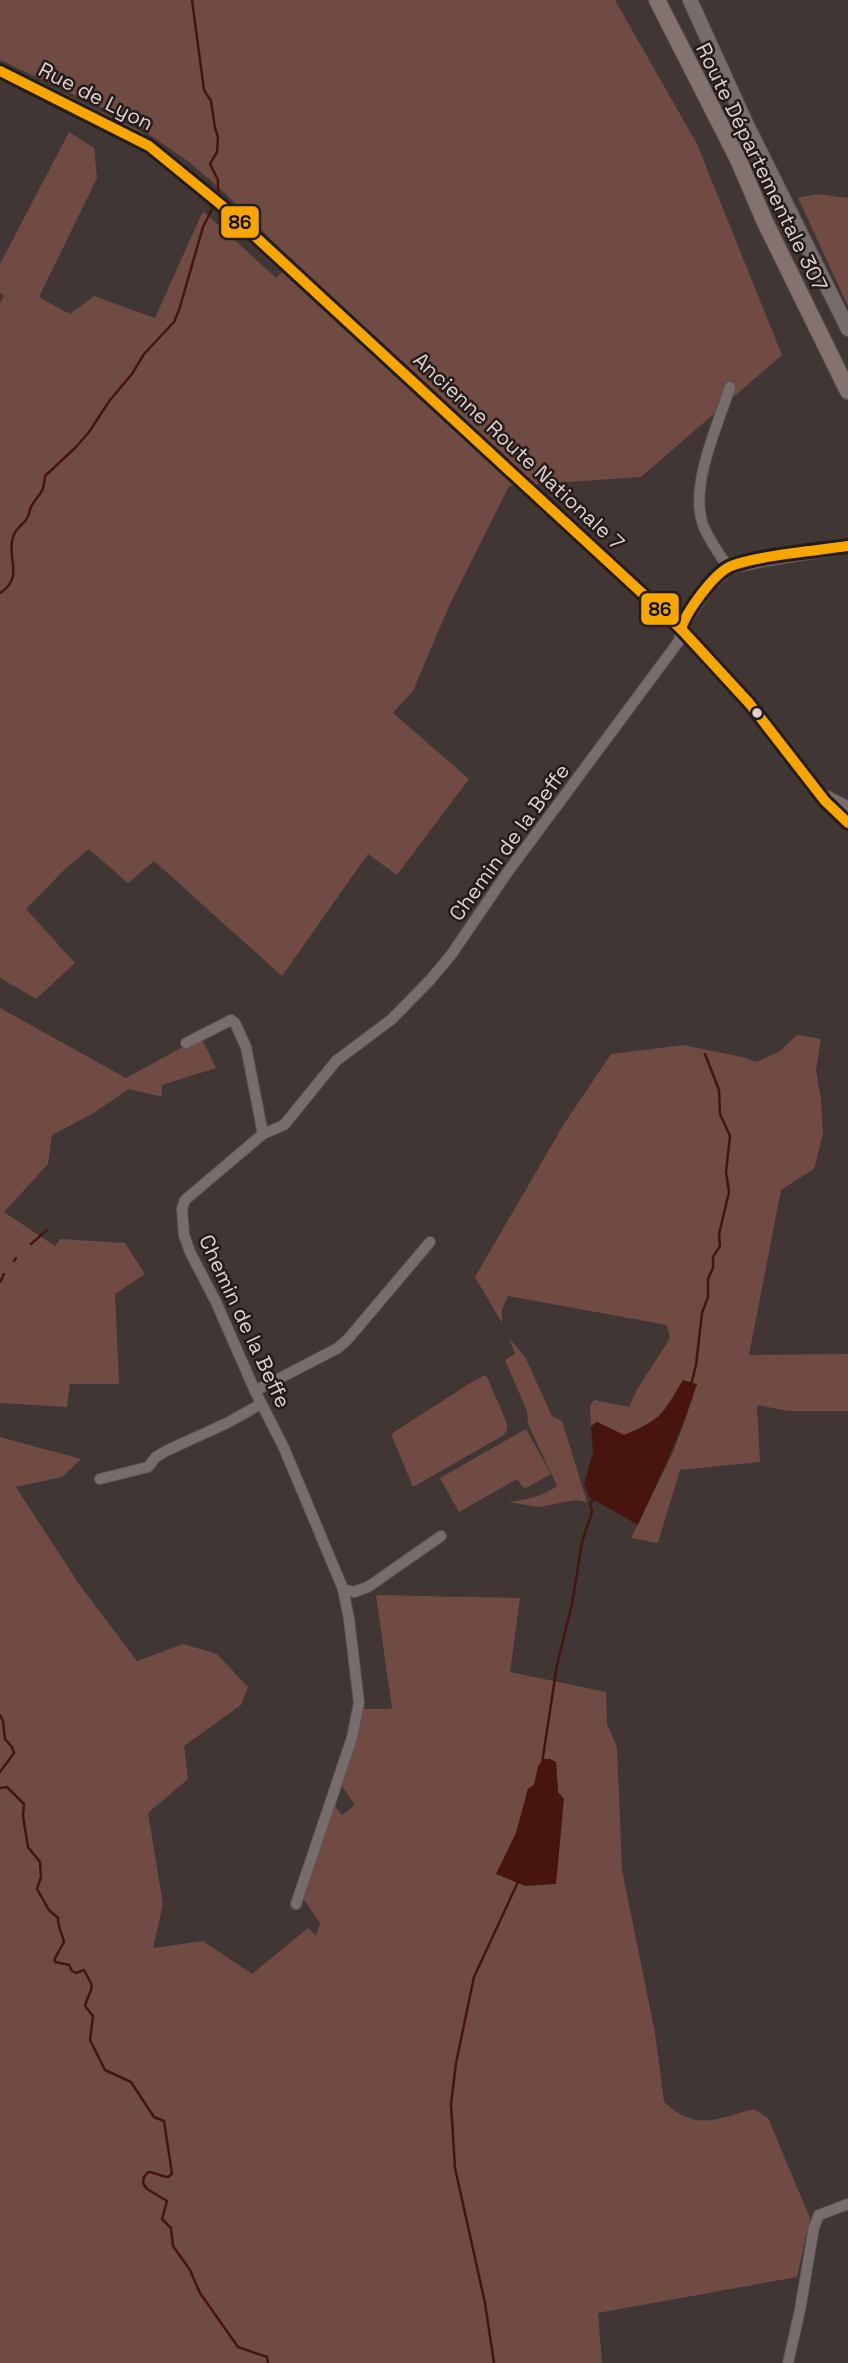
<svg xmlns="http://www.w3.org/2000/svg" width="848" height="2363" viewBox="0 0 848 2363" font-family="'Space Grotesk',sans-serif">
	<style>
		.green { fill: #6f4b44; fill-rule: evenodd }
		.water { fill: #47150e }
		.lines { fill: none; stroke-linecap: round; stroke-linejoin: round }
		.stream { stroke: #47150e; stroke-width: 2.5 }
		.street-casing { stroke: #5e5452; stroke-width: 12 }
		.secondary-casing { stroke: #5e5452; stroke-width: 16 }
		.primary-casing { stroke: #5e5452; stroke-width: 18 }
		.street { stroke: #766d6c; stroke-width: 10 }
		.secondary { stroke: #766d6c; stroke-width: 14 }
		.primary { stroke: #83726f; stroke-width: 16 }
		.bus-1-casing { stroke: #251c1a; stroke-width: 16 }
		.bus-1 { stroke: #f7a600; stroke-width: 10 }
		.bus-dot { fill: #ddd0ce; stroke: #251c1a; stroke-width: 2.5 }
		.labels { text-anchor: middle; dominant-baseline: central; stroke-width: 5; stroke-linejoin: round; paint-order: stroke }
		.street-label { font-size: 21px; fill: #ddd0ce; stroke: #251c1a }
		.line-badge { stroke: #251c1a; stroke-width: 2.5 }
		.pale-badge-label { font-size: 19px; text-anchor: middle; font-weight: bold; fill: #111 }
	</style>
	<rect width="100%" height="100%" fill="#403633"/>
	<!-- green -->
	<g class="green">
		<polygon points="0,0 615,0 697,144 782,355 641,477 509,486 449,606 413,691 393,713 469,779 397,875 368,854 282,976 154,861 128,883 89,849 66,868 26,909 75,963 36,999 0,978 0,303 4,296 0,293 0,264 69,132 94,148 97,178 39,297 70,314 94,296 155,318 203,211 276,278 293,262 226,194 189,162 130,121 0,60"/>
		<polygon points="817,194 848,198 848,306 798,198"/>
		<polygon points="0,1008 126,1078 201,1037 216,1068 162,1085 162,1097 129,1089 92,1114 52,1135 48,1164 4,1212 55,1246 60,1239 125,1243 145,1274 115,1294 119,1384 70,1384 67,1407 0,1403"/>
		<path d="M797 1035 821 1039 816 1070 821 1100 823 1134 814 1169 781 1190 749 1355 848 1354V1411H788L757 1405 760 1462 680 1470 658 1543 631 1538 674 1450 688 1412 683 1380C663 1414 661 1420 624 1435L597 1422 591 1426 590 1406 594 1400 629 1407 638 1388 670 1338 667 1325 508 1296 502 1309V1323L475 1277 564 1124 611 1054 683 1045 742 1057 757 1062 780 1051Z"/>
		<path d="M509 1338 525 1357 552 1416 562 1421 587 1502 576 1500 539 1507 508 1502C525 1500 544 1496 557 1486L528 1424 527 1411 505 1360 515 1354Z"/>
		<polygon points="486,1375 507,1423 507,1429 504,1435 413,1487 391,1434 475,1380"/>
		<polygon points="526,1429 551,1474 524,1489 517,1479 459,1512 440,1478"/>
		<path d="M0 1437 81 1459 62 1477 16 1487 79 1584 137 1661 183 1644 217 1654 248 1687 241 1705 184 1746 188 1779 148 1813 163 1904 153 1948 203 1941 252 1974 308 1928 316 1936 320 1923 302 1897 335 1806 342 1815 355 1805 342 1786 364 1709H392L376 1595 520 1598 510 1672 606 1692 607 1724 617 1747 622 1870 655 2033 664 2102C697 2132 715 2119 754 2109L768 2118 810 2218 797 2277 598 2313 602 2363H0ZM544 1759 556 1762 558 1792 497 1874 516 1833 528 1789 534 1785 539 1766Z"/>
	</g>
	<!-- water -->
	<g class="water">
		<path d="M683 1380 697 1384C682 1433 659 1478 638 1525L589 1497 584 1485 593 1452 591 1426 597 1422 624 1435C661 1420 663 1414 683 1380Z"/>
		<polygon points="544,1759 550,1759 556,1762 558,1792 564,1799 556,1884 525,1886 496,1874 516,1833 528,1789 534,1785 538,1766"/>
	</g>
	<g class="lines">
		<!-- stream -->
		<g class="stream">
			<polyline points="192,0 204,90 211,101 215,128 218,137 217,152 210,164 218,180 218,195"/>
			<path d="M0 593C25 577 6 557 13 537 15 530 21 526 26 520 30 515 29 510 32 505 41 490 43 496 45 476L76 447 89 432 110 400 132 374 144 354 174 322 179 310 203 227 214 205"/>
			<polyline points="31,1244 47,1230"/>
			<polyline points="14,1261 16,1258"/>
			<polyline points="0,1282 4,1274"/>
			<polyline points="691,1385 696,1365 702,1313 708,1297 708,1279 713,1268 713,1257 720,1246 719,1234 729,1192 726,1172 730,1136 720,1114 719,1090 705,1054"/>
			<polyline points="0,1715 3,1721 5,1739 12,1747 14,1753 0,1772"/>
			<polyline points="542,1763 557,1665 572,1604 582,1542 592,1512 590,1503 596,1497"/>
			<path d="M0 1788 7 1787 24 1804 23 1816 28 1847 40 1862 41 1877 37 1889 49 1910 58 1918C58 1928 62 1933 64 1942L55 1958V1962L69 1965 72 1971 76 1973 84 1970C97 1993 91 1984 85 2006L93 2016 90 2040 105 2070 131 2082 154 2117 164 2121 172 2174 168 2177C161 2177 156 2172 148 2172L144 2177 143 2183 147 2189 167 2201 162 2219 171 2228 173 2246 190 2270 200 2293 238 2347 267 2357 268 2363"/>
			<polyline points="494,2363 485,2303 455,2168 451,2104 456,2063 474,1977 518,1882"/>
		</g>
		<defs>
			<g id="street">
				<path d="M728 567C719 554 709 540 703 525 689 486 718 425 730 387"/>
				<polyline points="186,1043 231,1020 235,1023 246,1047 263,1134"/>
				<polyline points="255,1391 338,1348 348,1339 430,1242"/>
				<polyline points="100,1479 148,1467 156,1457 168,1450 227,1423 261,1404"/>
				<polyline points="343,1589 354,1592 368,1587 441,1536"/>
				<polyline points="296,1904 352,1738 359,1703 349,1619 343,1589 284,1448 255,1391 216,1302 190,1252 184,1235 182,1209 185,1200 263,1134 284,1125 336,1061 392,1019 430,980 451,955 507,873 679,641 681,629"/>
				<polyline points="788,2363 800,2310 814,2227 819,2215 848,2204"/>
			</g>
			<g id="secondary">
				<polyline points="690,0 745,121 848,329"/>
				<polyline points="0,71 132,136 149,146 220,204 681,629 749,703 825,801 848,823"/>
				<polyline points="681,629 683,622 706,588 728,567 765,559 848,546"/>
				<polyline points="827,798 848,809"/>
			</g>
			<polyline id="primary" points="657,0 738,159 765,222 848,391"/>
		</defs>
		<!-- street casing -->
		<use href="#street" class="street-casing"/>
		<!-- secondary casing -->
		<use href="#secondary" class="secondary-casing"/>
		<!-- primary casing -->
		<use href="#primary" class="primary-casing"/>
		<!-- street -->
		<use href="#street" class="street"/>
		<!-- secondary -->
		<use href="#secondary" class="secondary"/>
		<!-- primary -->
		<use href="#primary" class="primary"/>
		<defs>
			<g id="bus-1">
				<polyline points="0,71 149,146 220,204 681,629 749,703 825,801 848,823"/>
				<path d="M681 629C686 612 714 573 731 566 762 555 814 551 848 546"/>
			</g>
		</defs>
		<!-- bus-1 casing -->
		<use href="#bus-1" class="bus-1-casing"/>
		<!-- bus-1 -->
		<use href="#bus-1" class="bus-1"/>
	</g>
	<!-- markers -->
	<circle class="bus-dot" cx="757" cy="713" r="6"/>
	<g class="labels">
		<!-- street labels -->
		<g class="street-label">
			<text transform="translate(96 96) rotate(27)">Rue de Lyon</text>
			<text transform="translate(762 167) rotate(64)">Route Départementale 307</text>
			<text transform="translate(519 451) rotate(43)">Ancienne Route Nationale 7</text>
			<text transform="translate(509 842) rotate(-54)">Chemin de la Beffe</text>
			<text transform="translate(245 1321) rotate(65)">Chemin de la Beffe</text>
		</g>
	</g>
	<g class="line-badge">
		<rect x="220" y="205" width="40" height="34" rx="7" fill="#f7a600"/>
		<rect x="640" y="592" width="40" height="34" rx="7" fill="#f7a600"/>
	</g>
	<g class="pale-badge-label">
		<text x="240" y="229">86</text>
		<text x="660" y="616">86</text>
	</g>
</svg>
